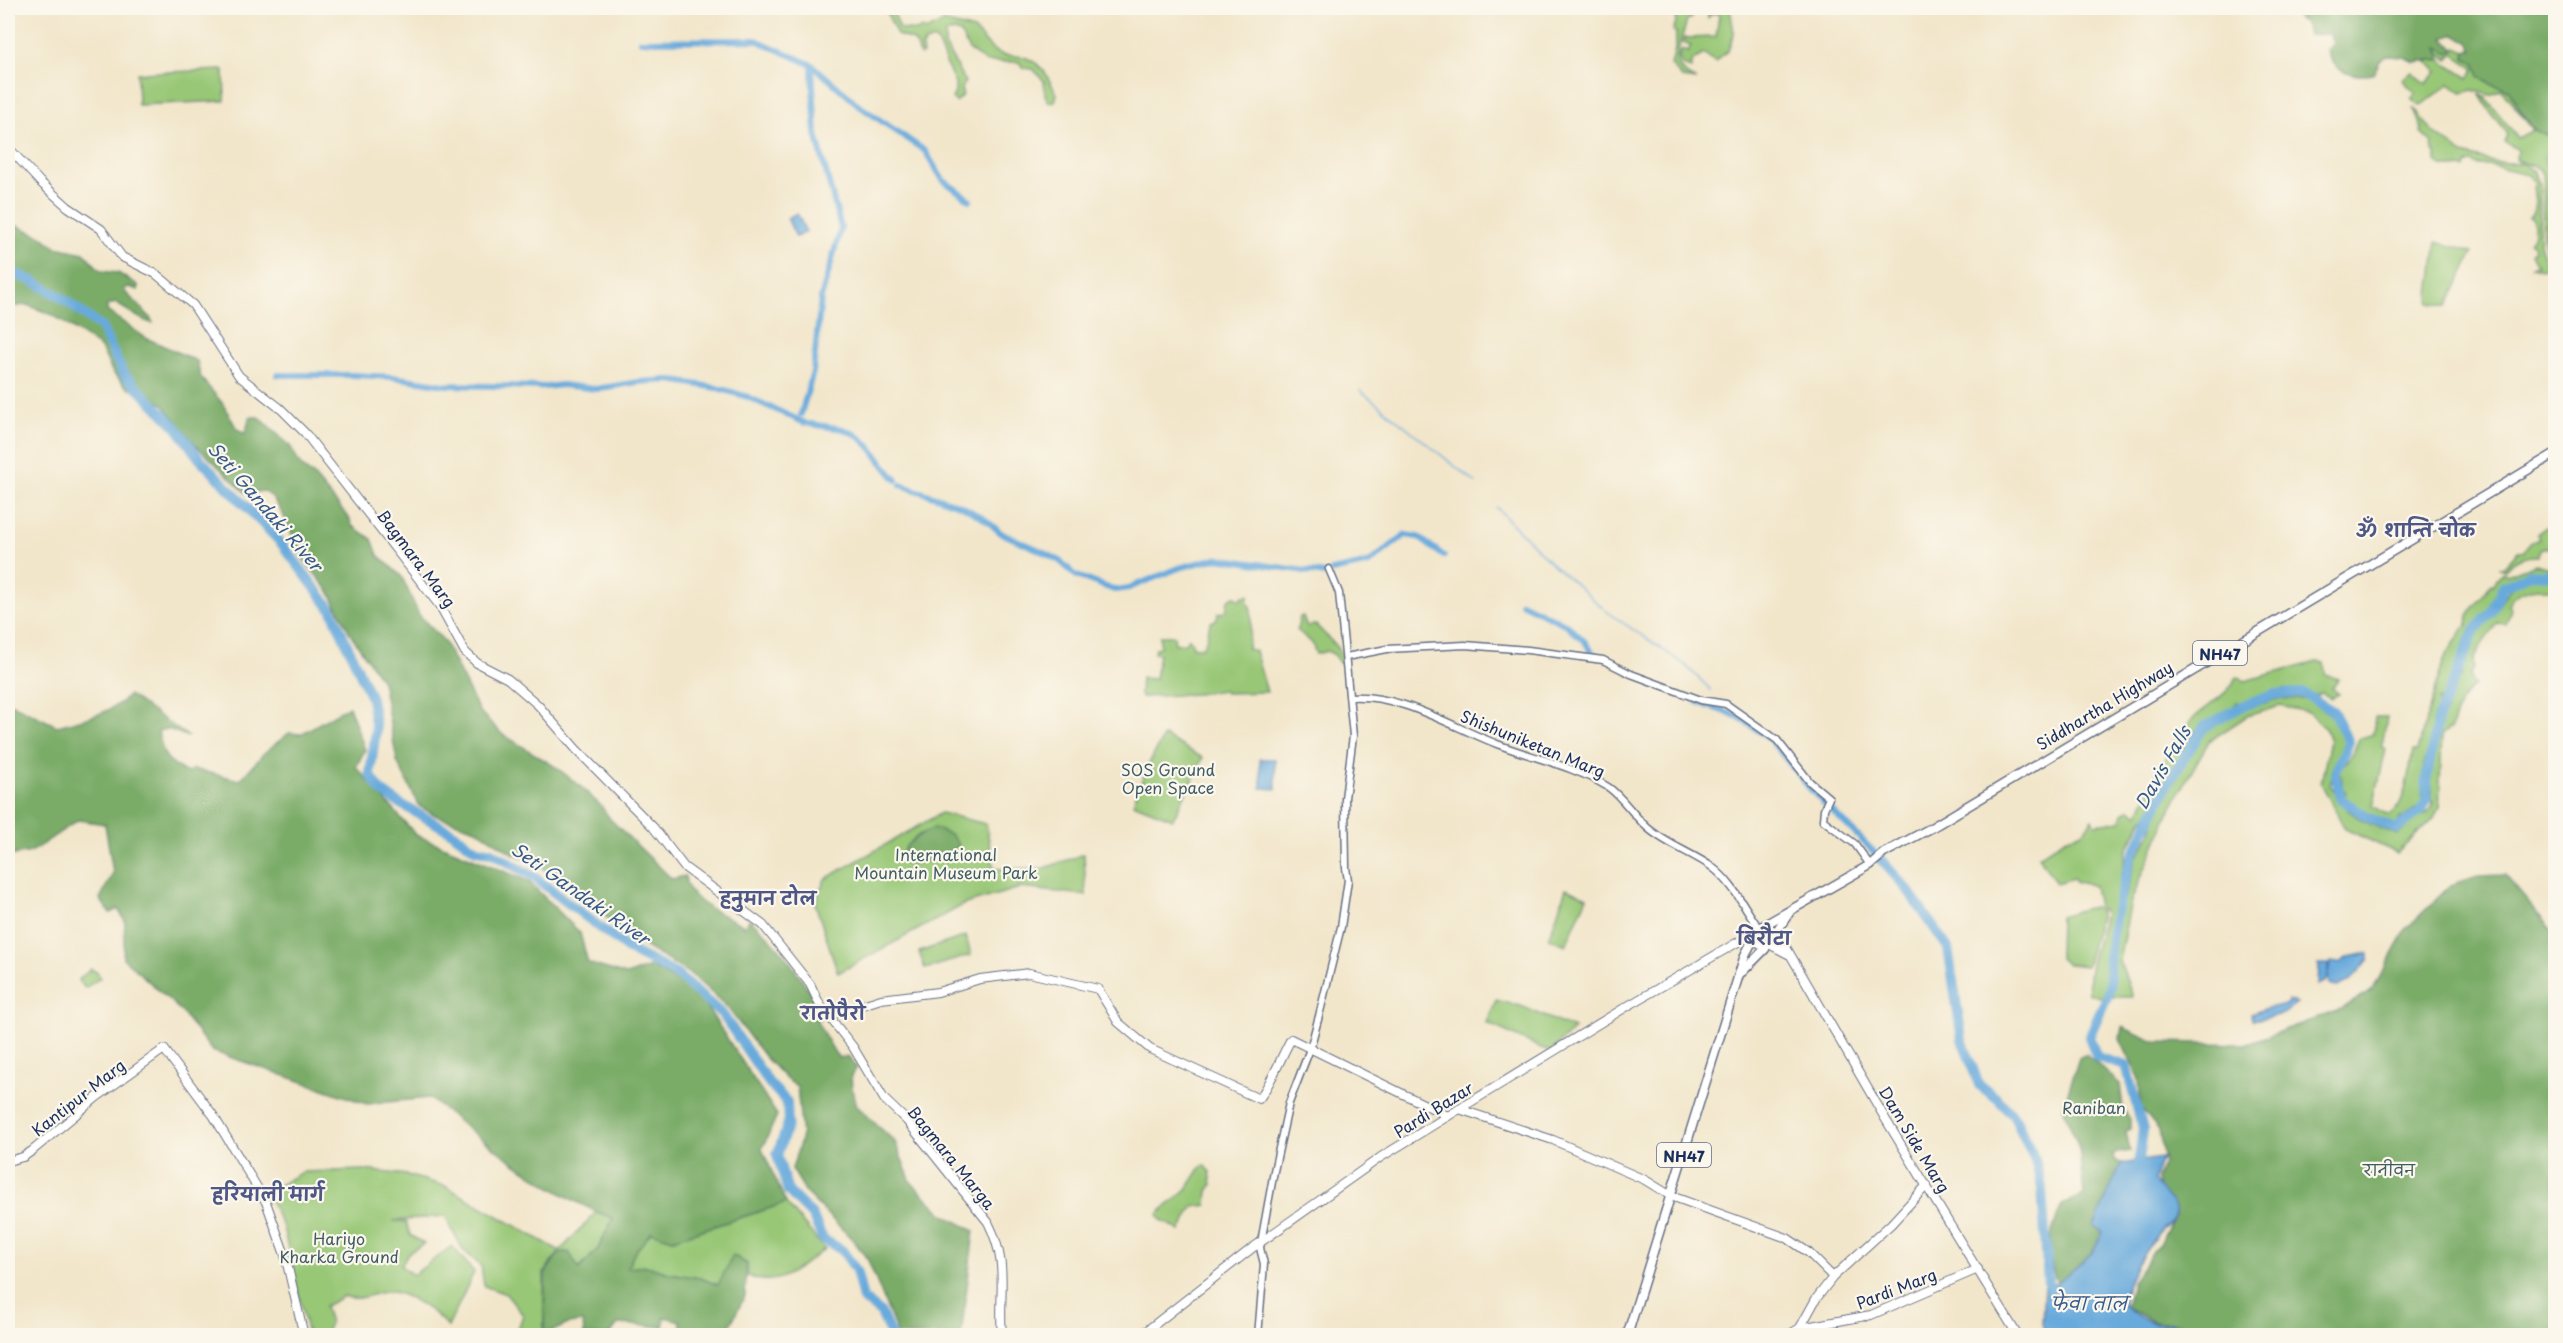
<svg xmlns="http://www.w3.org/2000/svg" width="2563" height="1343" viewBox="0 0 2563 1343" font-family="'Playpen Sans','Playpen Sans Deva',sans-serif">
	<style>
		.green { fill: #98c776; stroke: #5a7b6a; stroke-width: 1.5 }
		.forest { fill: #7aac67; stroke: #4a6e62; stroke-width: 1.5 }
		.water { fill: #69aadc; stroke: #426c9d; stroke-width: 1.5 }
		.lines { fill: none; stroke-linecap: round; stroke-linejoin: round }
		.stream { stroke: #69aadc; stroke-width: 1.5 }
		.canal { stroke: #69aadc; stroke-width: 6 }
		.river { stroke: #69aadc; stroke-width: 10 }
		.minor-casing { stroke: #666f84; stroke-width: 9 }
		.major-casing { stroke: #666f84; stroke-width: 10 }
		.highway-casing { stroke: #666f84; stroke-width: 11 }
		.minor { stroke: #fff; stroke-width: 6 }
		.major { stroke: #fff; stroke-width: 8 }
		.highway { stroke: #fff; stroke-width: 8 }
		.labels { text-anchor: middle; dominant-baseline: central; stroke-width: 4.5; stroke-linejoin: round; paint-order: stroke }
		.shield { fill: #fbf7ec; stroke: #5e6b89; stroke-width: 1.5 }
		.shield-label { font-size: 15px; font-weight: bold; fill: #1b2f5e }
		.street-label { font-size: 16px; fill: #1b2f5e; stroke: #fbf7ec }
		.park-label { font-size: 16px; fill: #405d65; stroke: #fbf7ec }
		.water-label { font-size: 18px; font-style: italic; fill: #365a8a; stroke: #fbf7ec }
		.neighbourhood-label { font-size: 18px; font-weight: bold; fill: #4e5785; stroke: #fbf7ec }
	</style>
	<rect width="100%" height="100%" fill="#fbf7ec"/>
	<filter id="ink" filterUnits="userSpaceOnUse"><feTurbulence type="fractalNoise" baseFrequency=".0167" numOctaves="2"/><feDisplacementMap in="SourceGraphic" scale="12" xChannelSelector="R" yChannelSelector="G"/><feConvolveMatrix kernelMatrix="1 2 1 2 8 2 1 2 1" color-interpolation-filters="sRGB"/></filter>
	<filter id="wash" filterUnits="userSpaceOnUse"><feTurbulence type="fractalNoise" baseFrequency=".008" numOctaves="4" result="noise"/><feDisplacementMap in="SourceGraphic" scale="24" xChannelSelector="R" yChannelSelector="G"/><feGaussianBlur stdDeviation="1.35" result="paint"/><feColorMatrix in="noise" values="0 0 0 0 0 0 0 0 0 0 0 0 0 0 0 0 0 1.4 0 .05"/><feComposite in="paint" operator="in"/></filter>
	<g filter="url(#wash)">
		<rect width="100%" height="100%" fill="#f2e6ca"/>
		<!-- green -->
		<g class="green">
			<path d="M888 8H892L900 29 917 31 921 28 926 31 944 22 974 30 993 50 1003 55 1025 57 1036 63 1044 71 1057 94 1055 101 1049 102 1045 95 1044 81 1033 69 1023 68 1019 62H986L969 50 960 33 954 31 945 33V45L965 82 961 89 963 95 956 102 952 98 955 93V84L937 42 934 39 925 42 922 47 923 54 920 55C915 37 913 41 897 35L887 13Z"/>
			<path d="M1673 8H1687L1692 12V18L1687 20C1682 43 1664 66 1696 80L1682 78 1671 65 1676 45V33L1673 31 1676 22Z"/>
			<polygon points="1708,8 1730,8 1734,33 1728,50 1715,62 1704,54 1693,60 1691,68 1682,65 1679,58 1681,50 1688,52 1691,46 1683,43 1685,38 1716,37 1719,16 1717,13 1711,14 1708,18"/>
			<path d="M2437 46 2455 50 2456 48 2466 52 2465 58 2474 62 2479 68V76L2494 85 2510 90C2510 96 2529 125 2535 130 2544 136 2554 132 2555 147L2544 157 2552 179 2549 184V235L2555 255V271C2534 240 2547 208 2543 173L2536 167 2516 160 2517 150 2505 142 2508 134 2492 115 2480 95 2486 98 2518 138 2533 130 2502 90 2490 95 2472 90 2462 93 2450 84 2422 105 2419 106 2411 99 2416 93 2405 83 2403 79 2413 72 2426 84 2437 72 2427 61 2442 59 2446 64 2468 78 2475 69 2453 54 2449 60 2441 53Z"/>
			<polygon points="224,70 225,101 138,105 137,73"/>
			<path d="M2413 108 2434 133 2463 154 2497 163H2522L2534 171 2540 186 2539 244 2547 267 2542 269 2532 266 2537 264 2531 253 2534 249 2533 244 2529 241C2535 236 2535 227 2533 219L2529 217C2536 211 2536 196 2533 188L2535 183C2532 180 2530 175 2525 174 2521 172 2489 165 2486 165 2479 165 2478 166 2472 162L2466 165 2465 169 2441 166 2436 162V153L2433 151 2432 143 2421 132 2422 128Z"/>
			<polygon points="2437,242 2473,252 2447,307 2429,303"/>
			<path d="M2555 520V549L2553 550 2545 547 2540 550 2538 556C2524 555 2514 560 2505 570L2498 567H2503L2518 551 2523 552 2532 541 2539 538 2537 534Z"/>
			<path d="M2554 554H2555V574H2546L2542 571C2529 575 2505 578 2499 590 2491 603 2490 612 2478 622L2480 624 2466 641 2444 697 2438 700 2441 708 2434 722 2429 751 2424 762 2422 802 2419 807 2401 818 2395 827C2377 821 2360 812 2347 801H2345L2343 797 2346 793 2342 788V775L2338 771 2353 753 2359 739 2373 734 2375 717H2387L2382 746 2386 749 2373 806 2389 816C2406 807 2409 769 2413 751H2417L2444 659 2467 623 2468 616 2491 584 2493 585 2503 572 2507 575 2536 564 2554 569Z"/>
			<path d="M2536 576 2555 578V588C2537 591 2518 585 2508 605L2511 609 2506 624 2497 623C2491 632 2475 652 2473 662L2474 668 2470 675 2472 683 2475 685 2460 702 2451 728 2442 734 2439 808 2433 819 2397 853 2345 829 2321 783 2330 741 2325 728 2308 712 2280 706 2247 716 2209 741 2171 808 2131 901 2119 960 2133 997H2113L2110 953 2119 911 2127 890 2135 860 2151 834 2154 818 2197 739 2217 721 2230 714 2277 699H2308L2336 719 2346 740 2333 772 2330 785 2348 810 2363 821 2397 835 2416 818 2427 813 2433 804 2430 782 2437 726 2446 711 2451 688 2461 677C2462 660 2471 647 2476 630 2504 614 2497 584 2536 576Z"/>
			<path d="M1249 595 1247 601C1256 612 1248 635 1248 649L1255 651 1267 692 1225 693 1223 690 1197 694 1142 697 1140 695 1141 678 1155 679 1159 654 1154 653 1155 648 1160 647V636H1174L1175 644 1185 643 1189 638 1193 646 1202 648 1206 641 1210 623 1217 619 1218 613 1226 612 1228 600 1234 596 1240 600 1243 596Z"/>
			<path d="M1303 616 1306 626 1316 625C1326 636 1342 650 1345 663 1339 664 1337 661 1335 655L1327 651 1316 654 1312 643 1297 630 1300 617Z"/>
			<path d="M2317 662 2324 663 2325 674 2338 679 2332 688 2339 694 2331 698 2322 693 2314 696C2302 690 2295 694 2284 689L2246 704 2237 702 2231 710 2200 726 2187 741 2179 762 2166 779 2152 811 2142 821 2126 851 2109 946 2108 990 2105 998 2089 994C2086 967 2099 940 2105 914L2098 907 2094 886 2083 882 2076 883 2073 878 2056 883 2039 856 2065 839 2083 832 2093 819 2095 824 2121 821 2123 813 2130 809 2138 815 2159 769C2168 760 2171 746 2178 736 2183 729 2189 723 2194 718 2205 707 2232 692 2235 678L2239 677 2245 681C2269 674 2294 668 2317 662Z"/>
			<polygon points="1164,736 1203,758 1173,819 1133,803 1147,767"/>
			<polygon points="941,813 986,824 994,869 1045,868 1084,854 1086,895 1020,888 965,904 838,973 815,903 825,879"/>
			<polygon points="1566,888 1587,897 1566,945 1549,938"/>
			<path d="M2095 907 2100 912V917L2086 966 2068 964 2059 958 2060 916C2073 912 2081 909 2095 907Z"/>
			<polygon points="966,936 971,955 925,969 919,952"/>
			<polygon points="91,969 98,973 100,978 85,988 78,980"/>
			<polygon points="1496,1000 1521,1006 1574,1029 1550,1052 1487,1023"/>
			<polygon points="1205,1165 1210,1171 1212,1185 1208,1191 1207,1205 1193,1207 1180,1231 1160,1219 1158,1214 1187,1189 1201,1167"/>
			<path d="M364 1170 407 1175 445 1186 560 1251 596 1212 613 1218 598 1249 579 1270 558 1254 544 1272V1335H516L523 1315 506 1294 484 1286 481 1266 463 1250 445 1216 393 1221 406 1222 410 1235 424 1244 408 1253 401 1266 413 1275 452 1246 474 1272 448 1327C436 1313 404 1289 385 1292 370 1294 358 1302 344 1296L325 1306 330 1323 325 1335H308L283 1227 268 1197 281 1184 302 1172Z"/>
			<path d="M786 1203 825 1249C799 1267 779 1291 746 1275L747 1264 718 1285 700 1278 669 1273 646 1266 626 1269 635 1252 651 1232 673 1239Z"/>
		</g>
		<!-- forest -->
		<g class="forest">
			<path d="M2291 8H2555V142C2550 133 2544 136 2536 130 2530 126 2510 96 2510 90L2494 85 2479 76C2479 65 2474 62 2465 58L2466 52 2472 50 2470 43 2455 34 2444 38 2455 50 2449 53 2438 47 2442 59 2414 62 2404 57 2387 56 2380 61 2373 74C2353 78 2331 70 2327 50L2333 44 2330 34 2308 35 2305 22 2299 20Z"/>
			<path d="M8 222 41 236 56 247 84 253 101 271 118 273 138 285V290L129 287 125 288V292L149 316 153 323C146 324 125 308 115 303L107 306V311L146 338 197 361 201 378 223 404 237 429 245 434 250 417H259L290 446 301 466 313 475 349 518 352 526 372 539 378 555 402 577 419 615 444 641 479 711 502 734 556 767 580 786 602 807 610 819 672 879 685 876C687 904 722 913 745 926L749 919C781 944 805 981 824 1016L816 1020 835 1053 839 1058 848 1056 857 1068 851 1075 852 1088 857 1106 895 1142 911 1182 943 1214 974 1231 961 1335H898L868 1260 854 1241 807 1194 792 1169 802 1136 797 1086 787 1080 764 1056 727 1007 692 975 629 937 598 910 536 863 512 853 476 829 437 816 419 806 397 761 382 681 350 633 329 591 301 556 283 514 272 497 264 491 246 493 195 444 163 404 127 387 113 373 101 348 53 315 27 305 8 307Z"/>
			<path d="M129 695 189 737 168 729 158 731C163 756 164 760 187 773L193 769 240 780 264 753 289 733 301 734 349 706 365 750 356 767 416 835 528 881 580 933 588 963 626 975 651 967 697 992 777 1115 762 1149 786 1203 673 1239 651 1232 635 1252 627 1268 646 1266 669 1273 700 1278 718 1285 733 1255 747 1264 745 1296 725 1335H708L686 1330 685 1335H680L681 1321 665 1317 663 1327 618 1324 609 1335H584L583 1322 568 1324 544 1335 545 1273 558 1254 569 1252 579 1269 598 1249 613 1218C551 1196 482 1139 429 1098L367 1104 212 1051 181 1011 123 958 125 921 118 909 110 913 100 899 113 873 105 824 78 820 31 852 8 856V702L57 726C82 719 111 714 129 695Z"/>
			<path d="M934 828 951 835 959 845C942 857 927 863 905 863L902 854 907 845 919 835Z"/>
			<polygon points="2505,875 2555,934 2555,1335 2211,1335 2203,1327 2153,1321 2126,1307 2132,1282 2161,1241 2175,1215 2174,1205 2160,1192 2157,1179 2164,1163 2159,1130 2141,1108 2139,1079 2120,1039 2122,1027 2155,1042 2245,1044 2337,1011 2372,991 2406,929 2451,885 2478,876"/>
			<path d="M2086 1054 2120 1084 2123 1109 2130 1119V1129L2126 1131 2130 1151 2113 1154 2114 1160 2121 1164 2094 1226 2103 1232 2093 1252 2057 1284C2045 1249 2048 1238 2062 1205L2084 1195 2079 1148 2063 1108 2079 1058Z"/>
		</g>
		<!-- water -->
		<g class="water">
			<polygon points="797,213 806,232 796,237 787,218"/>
			<polygon points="1260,759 1275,759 1276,789 1261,788"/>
			<path d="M2369 953V959C2359 971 2346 992 2329 984L2328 976 2325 982 2318 985 2319 964H2328V974L2330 962 2339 963 2348 957Z"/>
			<polygon points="2288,1000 2297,1004 2283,1014 2252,1020 2251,1014 2267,1008 2287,1004"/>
			<path d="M2162 1158 2154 1180C2159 1191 2171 1199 2174 1205 2176 1209 2175 1215 2173 1219 2170 1224 2164 1226 2160 1231 2147 1248 2121 1285 2124 1305 2137 1317 2154 1326 2171 1323L2190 1335H2045L2042 1323 2044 1284H2057L2093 1252 2103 1232 2094 1226 2121 1164Z"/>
		</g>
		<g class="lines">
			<!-- stream -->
			<g class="stream">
				<polyline points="1360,390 1476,483"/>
				<polyline points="1496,507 1548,560 1610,614 1684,664 1711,690"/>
				<polyline points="1722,706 1727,713"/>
			</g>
			<!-- canal -->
			<g class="canal">
				<polyline points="641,41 756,40 810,64"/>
				<polyline points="812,65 861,107 925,151 943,180 970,200"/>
				<polyline points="278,375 353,375 393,377 445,385 545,387 562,385 596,389 638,382 670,380 717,388"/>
				<polyline points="721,389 748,397"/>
				<polyline points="752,399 805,423"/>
				<polyline points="801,414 813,372 821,298 841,228 816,134 812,70"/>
				<polyline points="810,424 843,429 852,433"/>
				<path d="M855 434C873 445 882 466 897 480"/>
				<polyline points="901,485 962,506 986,520 1001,533 1037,549"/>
				<polyline points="1039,550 1060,561 1074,574"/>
				<polyline points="1332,571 1369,563 1405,535 1418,537 1444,556"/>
				<polyline points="1077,576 1114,590"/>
				<polyline points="1116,590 1129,588 1179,568 1217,558 1325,574"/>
				<polyline points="1521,603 1567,625 1585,642 1594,655"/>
				<polyline points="1696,701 1708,706"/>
				<polyline points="1714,708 1739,717 1769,738 1811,790 1875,853"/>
			</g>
			<!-- river -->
			<g class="river">
				<polyline points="8,271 31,280 62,298 101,327 123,373 177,428 199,458 281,543 331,609 371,698 376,729 370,774 380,790 397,802 453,833 476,850 491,852 534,877 628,949 677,975 723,1015 769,1083 787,1102 788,1124 777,1155 788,1191 812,1215 823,1239 842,1250 856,1270 863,1299 881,1313 891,1336"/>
				<polyline points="1882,861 1907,889 1948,948 1962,1039 1979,1085 1998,1099 2015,1118 2035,1160 2042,1187 2048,1284"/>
				<polyline points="2137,1174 2143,1130 2126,1066 2097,1057 2089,1037 2110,990 2109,952 2116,912 2130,860 2170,780 2204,727 2243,706 2276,694 2303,693 2333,711 2349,742 2335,773 2341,799 2367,817 2396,829 2420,812 2427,799 2426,781 2438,718 2475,630 2491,612 2503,587 2530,574 2556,575"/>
			</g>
		</g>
	</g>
	<g filter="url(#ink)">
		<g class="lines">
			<defs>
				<g id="minor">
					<polyline points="1346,657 1387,649 1465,645 1528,650 1603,660 1631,674 1701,700 1726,704 1777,740 1810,782 1829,798 1824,809 1823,820 1855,844 1870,865"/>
					<path d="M1350 697C1401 694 1450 726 1497 744 1533 758 1574 766 1608 787 1623 797 1634 817 1649 829 1668 845 1692 853 1712 867 1733 883 1744 907 1759 928"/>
					<polyline points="1258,1336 1264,1264 1260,1248 1274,1171 1289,1103 1310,1049 1319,1016 1341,927 1348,880 1346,868 1345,798 1353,736 1339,593 1329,569"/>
				</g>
				<g id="major">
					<path d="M8 147 40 182 68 207 101 229 122 257 156 274 193 305 239 376 281 409 305 433 439 605 465 652 477 663 508 679 538 705 576 749 653 827 684 867 763 925 810 984 820 1005 853 1047 884 1099 907 1121 988 1222C1010 1266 998 1291 1002 1336"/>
					<polyline points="1773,937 1783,942 1886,1120 2018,1336"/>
					<polyline points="1769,944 1788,954"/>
					<path d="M827 1014 837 1013 881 999 938 992 980 979 1029 973 1098 989 1118 1022 1150 1049 1259 1099C1273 1080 1280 1059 1291 1039L1448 1116"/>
					<polyline points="1459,1109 1553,1140 1645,1180 1671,1196 1787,1238 1809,1253 1833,1277"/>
					<polyline points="8,1161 23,1157 32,1151 97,1097 164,1049 213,1115 266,1202 285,1255 304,1336"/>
					<polyline points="1800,1328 1816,1299 1833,1277 1891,1224 1927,1185"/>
					<polyline points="1140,1336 1251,1249 1381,1157 1626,1007 1757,931"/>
					<polyline points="1787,1336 1800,1328 1871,1315 1978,1269"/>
				</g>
				<g id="highway">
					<circle cx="1765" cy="936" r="9"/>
					<polyline points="1761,927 1870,865 1884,853 1931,828 2556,453"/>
					<polyline points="1774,935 1789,913"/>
					<polyline points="1742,972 1765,949 1766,945"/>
					<polyline points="1627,1336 1745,955 1756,934"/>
				</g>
			</defs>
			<!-- minor casing -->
			<use href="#minor" class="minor-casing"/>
			<!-- major casing -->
			<use href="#major" class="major-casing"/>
			<!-- highway casing -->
			<use href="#highway" class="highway-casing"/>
			<!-- minor -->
			<use href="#minor" class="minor"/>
			<!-- major -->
			<use href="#major" class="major"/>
			<!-- highway -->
			<use href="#highway" class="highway"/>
		</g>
	</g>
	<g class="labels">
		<!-- shield labels -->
		<g class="shield">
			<rect x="2193" y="641" width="54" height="24" rx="4.5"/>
			<rect x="1657" y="1143" width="54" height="24" rx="4.5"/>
		</g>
		<g class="shield-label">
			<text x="2220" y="653">NH47</text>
			<text x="1684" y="1155">NH47</text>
		</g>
		<!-- street labels -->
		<g class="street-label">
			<text transform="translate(417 558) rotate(53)">Bagmara Marg</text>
			<text transform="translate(2104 705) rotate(-31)">Siddhartha Highway</text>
			<text transform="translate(1533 743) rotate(22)">Shishuniketan Marg</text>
			<text transform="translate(78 1097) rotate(-38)">Kantipur Marg</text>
			<text transform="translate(1433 1109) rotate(-32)">Pardi Bazar</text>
			<text transform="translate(1915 1139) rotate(59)">Dam Side Marg</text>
			<text transform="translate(952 1157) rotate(51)">Bagmara Marga</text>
			<text transform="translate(1896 1288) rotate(-21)">Pardi Marg</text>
		</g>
		<!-- park labels -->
		<g class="park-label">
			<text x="1168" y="769">SOS Ground<tspan x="1168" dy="18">Open Space</tspan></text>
			<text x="946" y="854">International<tspan x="946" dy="18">Mountain Museum Park</tspan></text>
			<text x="2094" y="1107">Raniban</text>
			<text x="2389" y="1169">रानीवन</text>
			<text x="339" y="1238">Hariyo<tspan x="339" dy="18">Kharka Ground</tspan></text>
		</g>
		<!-- water labels -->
		<g class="water-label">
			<text transform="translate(266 506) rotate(49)">Seti Gandaki River</text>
			<text transform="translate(2162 767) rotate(-60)">Davis Falls</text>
			<text transform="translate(581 893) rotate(35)">Seti Gandaki River</text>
			<text x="2089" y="1302">फेवा ताल</text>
		</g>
		<!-- neighbourhood labels -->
		<g class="neighbourhood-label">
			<text x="2415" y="529">ॐ शान्ति चोक</text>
			<text x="768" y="897">हनुमान टोल</text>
			<text x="1764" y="937">बिरौटा</text>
			<text x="833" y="1012">रातोपैरो</text>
			<text x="268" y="1193">हरियाली मार्ग</text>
		</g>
	</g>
	<!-- margin -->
	<rect width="2563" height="1343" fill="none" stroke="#fbf7ec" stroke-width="30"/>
</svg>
